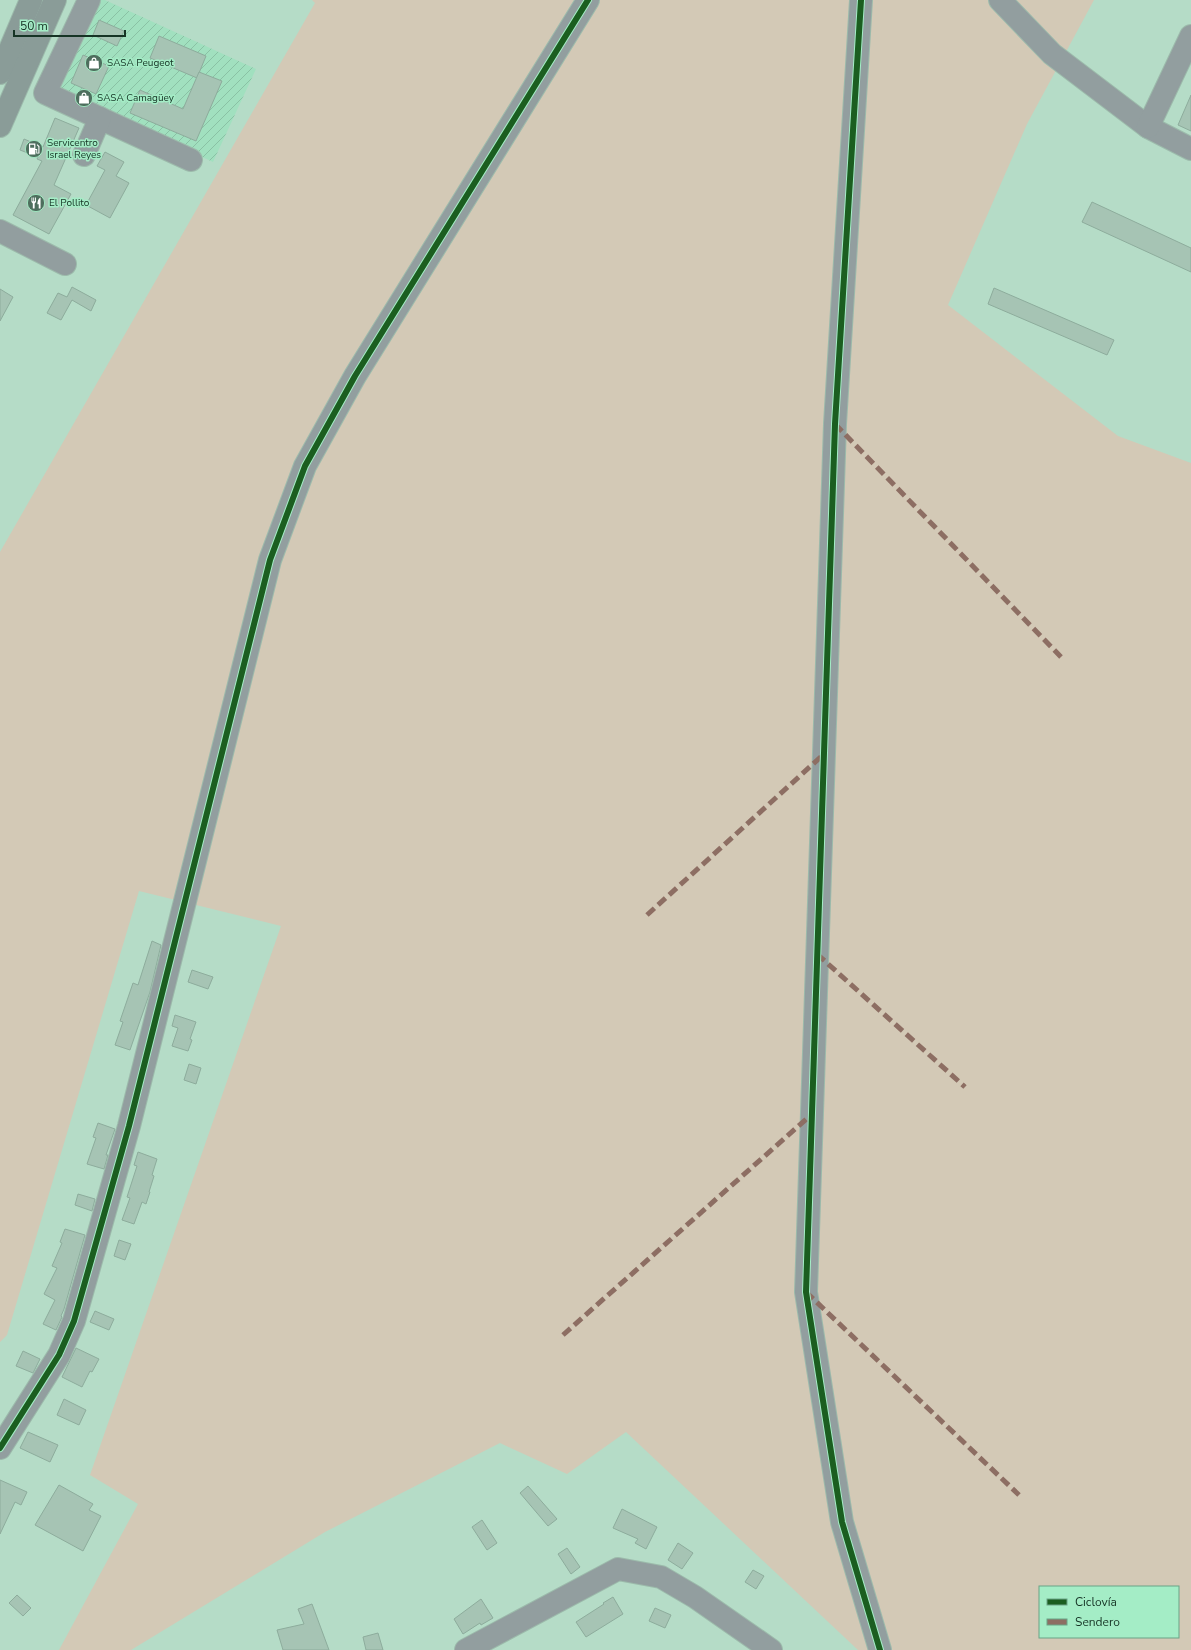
<svg xmlns="http://www.w3.org/2000/svg" width="1191" height="1650" viewBox="0 0 1191 1650" font-family="'Nunito Sans',sans-serif">
	<style>
		.industrial { fill: url(#industrial-furrows) }
		.grass { fill: #d3c9b6; fill-rule: evenodd }
		.building { fill: #a6c4b4; stroke: #8dac9c }
		.lines { fill: none; stroke-linecap: round; stroke-linejoin: round }
		.minor-casing { stroke: #9cbaab; stroke-width: 24 }
		.highway-casing { stroke: #9cbaab; stroke-width: 24 }
		.minor { stroke: #929e9f; stroke-width: 22 }
		.highway { stroke: #8a9c98; stroke-width: 22 }
		.quiet { stroke: #8d6e63; stroke-width: 5; stroke-dasharray: 10 5; stroke-linecap: butt }
		.cycleway-casing { stroke: #a4edc6; stroke-width: 8 }
		.cycleway { stroke: #1b5e20; stroke-width: 6 }
		.labels { text-anchor: middle; dominant-baseline: central; stroke-width: 3; stroke-linejoin: round; paint-order: stroke }
		.poi-label { font-size: 10px; fill: #163425; stroke: #a4edc6; text-anchor: start }
	</style>
	<defs>
		<pattern id="industrial-furrows" width="10" height="10" patternUnits="userSpaceOnUse"><rect width="10" height="10" fill="#a1e0bf"/><path d="M-1 1l2-2M0 10L10 0M9 11l2-2" fill="none" stroke="#8ac1a4"/></pattern>
	</defs>
	<rect width="100%" height="100%" fill="#b5dcc7"/>
	<!-- industrial -->
	<polygon class="industrial" points="101,0 105,0 256,69 213,162 59,91"/>
	<!-- grass -->
	<path class="grass" d="M312 0H1094L1027 124 948 305 1118 436 1191 463V1650H858L626 1432 567 1474 500 1443 325 1532 131 1650H59L138 1504 90 1475 281 926 139 891 7 1335 0 1342V552L315 3ZM1040 1587H1178V1637H1040Z"/>
	<!-- building -->
	<g class="building">
		<polygon points="99,20 124,31 117,46 93,35"/>
		<polygon points="159,36 206,56 197,78 150,58"/>
		<polygon points="83,55 109,66 96,94 71,83"/>
		<polygon points="199,72 222,81 196,141 130,113 140,90 183,109"/>
		<polygon points="1191,95 1191,131 1178,125"/>
		<polygon points="55,118 79,128 54,185 71,194 49,234 13,215 42,161 37,159 38,157 20,150 24,139 43,147"/>
		<polygon points="105,152 124,162 116,176 129,183 110,218 86,205 105,170 97,166"/>
		<polygon points="1092,202 1191,248 1191,272 1082,222"/>
		<polygon points="72,287 96,300 91,311 72,300 61,320 47,313 58,293 67,297"/>
		<polygon points="994,288 1114,340 1107,355 988,304"/>
		<polygon points="0,289 13,297 0,321"/>
		<polygon points="152,941 161,945 150,992 130,1050 115,1045 123,1022 120,1021 133,983 138,985"/>
		<polygon points="192,970 213,977 208,989 188,982"/>
		<polygon points="175,1015 196,1022 190,1039 192,1040 188,1051 172,1046 178,1028 172,1026"/>
		<polygon points="189,1064 201,1068 196,1084 184,1080"/>
		<polygon points="98,1123 115,1129 106,1155 108,1155 104,1169 87,1164 96,1138 93,1137"/>
		<polygon points="138,1152 157,1159 152,1175 154,1176 149,1192 150,1192 146,1204 142,1202 134,1224 122,1220 130,1198 127,1197 137,1166 134,1165"/>
		<polygon points="78,1194 95,1199 92,1211 75,1205"/>
		<polygon points="65,1229 85,1235 64,1309 61,1316 62,1317 56,1330 43,1324 55,1300 44,1294 57,1268 52,1266 62,1243 60,1242"/>
		<polygon points="119,1240 131,1244 125,1260 114,1256"/>
		<polygon points="95,1311 114,1319 109,1330 90,1322"/>
		<polygon points="76,1348 99,1359 92,1372 90,1371 82,1387 62,1377"/>
		<polygon points="23,1351 40,1359 33,1373 16,1366"/>
		<polygon points="64,1399 86,1410 79,1425 57,1415"/>
		<polygon points="28,1432 58,1445 50,1462 20,1448"/>
		<polygon points="0,1480 27,1492 21,1505 15,1502 0,1534"/>
		<polygon points="59,1485 93,1504 89,1510 101,1516 83,1551 35,1525"/>
		<polygon points="528,1486 557,1519 548,1526 520,1493"/>
		<polygon points="622,1509 657,1527 646,1549 635,1543 638,1539 613,1528"/>
		<polygon points="482,1520 497,1543 487,1550 472,1527"/>
		<polygon points="678,1543 693,1553 682,1569 668,1560"/>
		<polygon points="567,1548 580,1567 571,1574 558,1554"/>
		<polygon points="753,1570 764,1576 756,1589 745,1582"/>
		<polygon points="17,1595 31,1608 23,1616 9,1603"/>
		<polygon points="613,1597 623,1614 586,1637 576,1622 604,1604 603,1603"/>
		<polygon points="481,1599 493,1618 481,1625 480,1623 463,1634 454,1619"/>
		<polygon points="312,1604 329,1650 283,1650 277,1630 304,1624 298,1609"/>
		<polygon points="655,1608 671,1615 665,1628 649,1621"/>
		<polygon points="378,1633 383,1650 366,1650 363,1637"/>
	</g>
	<g class="lines">
		<defs>
			<g id="minor">
				<polyline points="89,0 45,93 191,160"/>
				<polyline points="861,0 835,424 806,1292 842,1522 880,1650"/>
				<polyline points="1000,0 1052,54 1148,127 1191,149"/>
				<polyline points="1148,127 1191,36"/>
				<polyline points="84,155 100,118"/>
				<polyline points="0,231 65,264"/>
				<polyline points="0,1448 59,1355 74,1321 129,1126 270,560 305,466 355,376 588,0"/>
				<polyline points="466,1650 618,1569 661,1577 695,1597 771,1650"/>
			</g>
			<g id="highway">
				<polyline points="0,73 31,0"/>
				<polyline points="0,126 55,0"/>
			</g>
		</defs>
		<!-- minor casing -->
		<use href="#minor" class="minor-casing"/>
		<!-- highway casing -->
		<use href="#highway" class="highway-casing"/>
		<!-- minor -->
		<use href="#minor" class="minor"/>
		<!-- highway -->
		<use href="#highway" class="highway"/>
		<!-- quiet -->
		<g class="quiet">
			<polyline points="835,424 1061,657"/>
			<polyline points="647,915 824,754"/>
			<polyline points="817,954 965,1087"/>
			<polyline points="806,1292 1019,1495"/>
			<polyline points="563,1335 812,1114"/>
		</g>
		<defs>
			<g id="cycleway">
				<polyline points="861,0 835,424 806,1292 842,1522 880,1650"/>
				<polyline points="0,1448 59,1355 74,1321 129,1126 270,560 305,466 355,376 588,0"/>
			</g>
		</defs>
		<!-- cycleway casing -->
		<use href="#cycleway" class="cycleway-casing"/>
		<!-- cycleway -->
		<use href="#cycleway" class="cycleway"/>
	</g>
	<!-- icons -->
	<defs>
		<symbol id="shop-disc" viewBox="-11 -11 22 22"><circle r="9.5" fill="#4e6f5e" stroke="#a4edc6"/><path d="M-5-2.5h2.3a2.7 3.5 0 0 1 5.4 0H5L5.5 6h-11ZM-1.5-2.5h3a1.5 2.3 0 0 0-3 0Z" fill="#fff"/></symbol>
		<symbol id="fuel-disc" viewBox="-11 -11 22 22"><circle r="9.5" fill="#4e6f5e" stroke="#a4edc6"/><path d="M-5.5-6h7V0h2V4h1.3V-2.5L3-4.5l.8-.8L6-3V5H2.5V1h-1V6h-7ZM-4.2-4.7v3.2H.2V-4.7Z" fill="#fff"/></symbol>
		<symbol id="restaurant-disc" viewBox="-11 -11 22 22"><circle r="9.5" fill="#4e6f5e" stroke="#a4edc6"/><path d="M-5-6h1v4h1v-4h1v4h1v-4h1v5L-1.5 .5V6h-2V.5L-5-1ZM5-6V6H3V1.5H1.5Q1.5-4 5-6Z" fill="#fff"/></symbol>
	</defs>
	<g fill-rule="evenodd">
		<use href="#shop-disc" x="84" y="53" width="20" height="20"/>
		<use href="#shop-disc" x="74" y="88" width="20" height="20"/>
		<use href="#fuel-disc" x="24" y="139" width="20" height="20"/>
		<use href="#restaurant-disc" x="26" y="193" width="20" height="20"/>
	</g>
	<g class="labels">
		<!-- poi labels -->
		<g class="poi-label">
			<text x="107" y="63">SASA Peugeot</text>
			<text x="97" y="98">SASA Camagüey</text>
			<text x="47" y="143">Servicentro<tspan x="47" dy="12">Israel Reyes</tspan></text>
			<text x="49" y="203">El Pollito</text>
		</g>
	</g>
	<!-- legend -->
	<rect x="1039" y="1586" width="140" height="52" fill="#a4edc6" stroke="#6ba386"/>
	<rect x="1047" y="1599" width="20" height="6" fill="#1b5e20" stroke="#6ba386"/>
	<text x="1075" y="1606" font-size="12" fill="#163425">Ciclovía</text>
	<rect x="1047" y="1619" width="20" height="6" fill="#8d6e63" stroke="#6ba386"/>
	<text x="1075" y="1626" font-size="12" fill="#163425">Sendero</text>
	<!-- scale -->
	<path d="M14 30v6h111v-6" fill="none" stroke="#163425" stroke-width="2"/>
	<text x="20" y="30" font-size="12" fill="#163425" stroke="#a4edc6" stroke-width="3" paint-order="stroke">50 m</text>
</svg>
